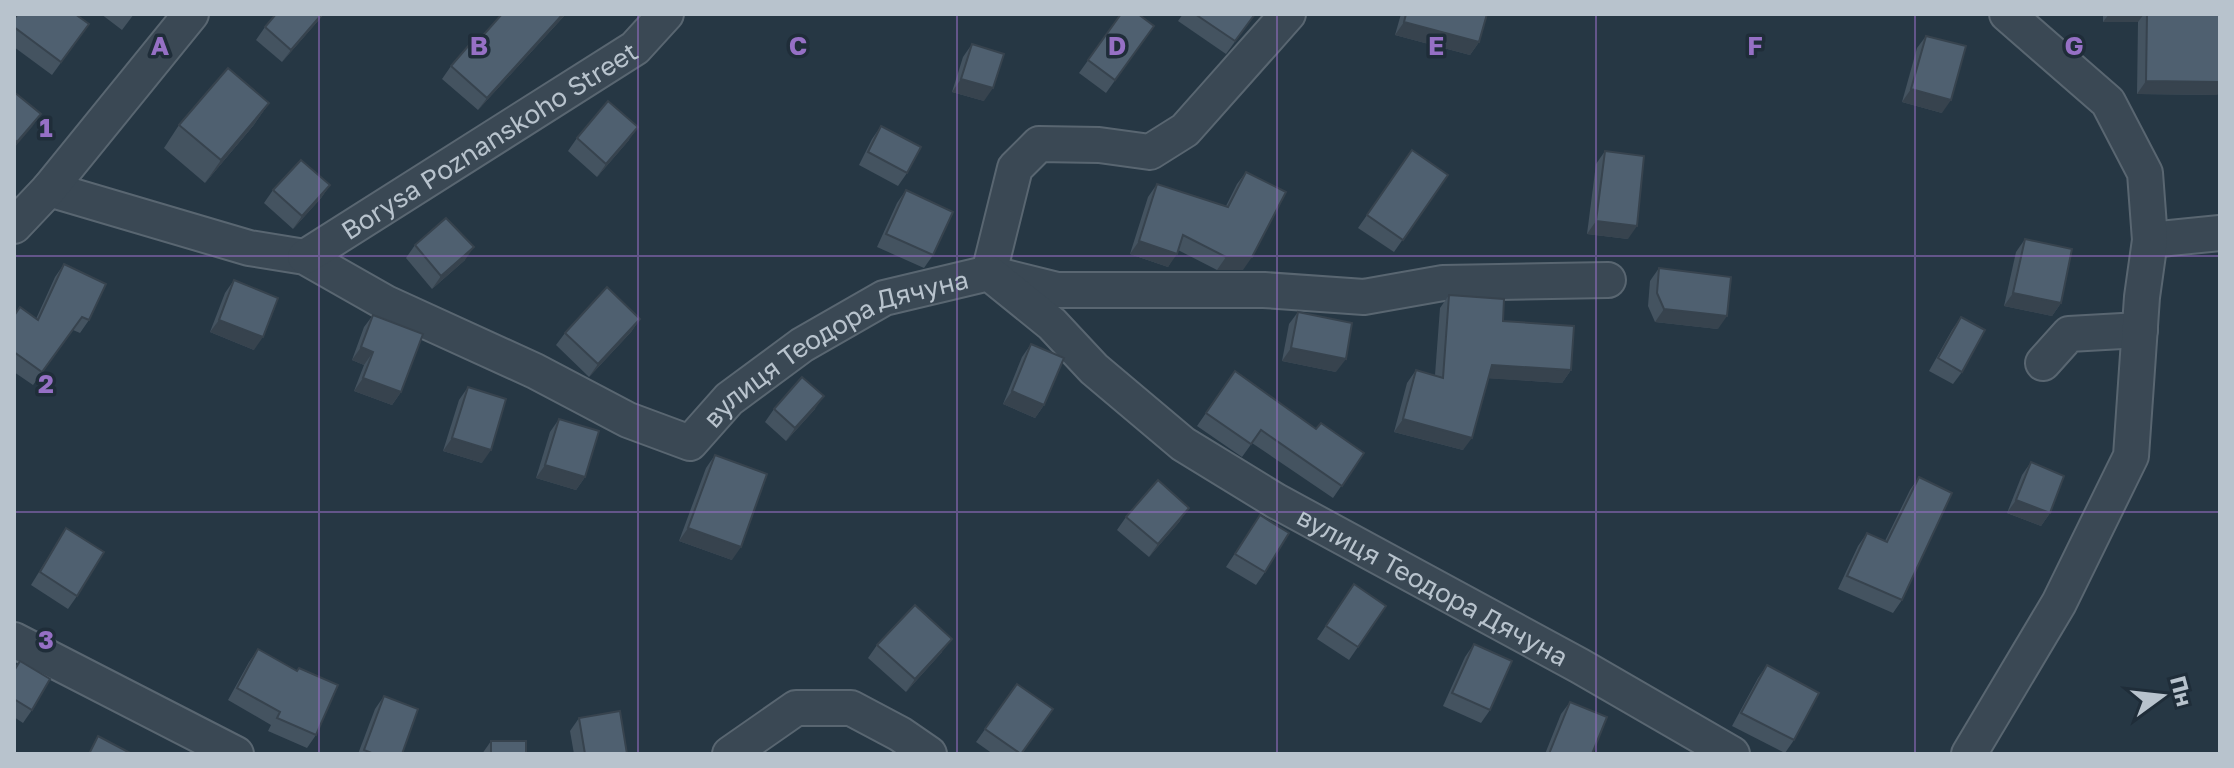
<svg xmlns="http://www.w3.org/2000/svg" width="2234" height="768" viewBox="0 0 2234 768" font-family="'Golos Text',sans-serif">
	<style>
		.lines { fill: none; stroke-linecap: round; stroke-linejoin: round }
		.minor-casing { stroke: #596671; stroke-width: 38 }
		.minor { stroke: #3a4854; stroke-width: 34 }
		.wall { fill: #445360 }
		.shaded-wall { fill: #37434e }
		.building { fill: #4f6070; stroke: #37434e; stroke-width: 2 }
		.grid { fill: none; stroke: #9670c5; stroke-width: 2; stroke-opacity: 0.55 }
		.labels { text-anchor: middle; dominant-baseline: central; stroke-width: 7; stroke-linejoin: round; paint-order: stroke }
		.street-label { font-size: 26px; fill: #b8c3cd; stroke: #1f2d39 }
		.grid-label { font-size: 26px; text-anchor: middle; font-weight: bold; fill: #9670c5; stroke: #1f2d39; stroke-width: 7; stroke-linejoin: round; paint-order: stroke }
	</style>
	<rect width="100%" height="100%" fill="#263744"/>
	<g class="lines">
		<defs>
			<g id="minor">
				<polyline points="1288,14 1185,130 1150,152 1099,145 1039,144 1015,168 989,273 1057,290 1264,290 1364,297 1443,283 1608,280"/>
				<path id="s1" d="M49 189 249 248 305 257 386 303 535 371 628 420 690 443 729 399 802 345 884 298 989 273 1052 324 1094 369 1183 444 1276 501 1580 666 1732 754"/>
				<polyline points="14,226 49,189 191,14"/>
				<polyline points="2150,240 2220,233"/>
				<path id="s2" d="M305 257 635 48 666 14"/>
				<polyline points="2043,363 2069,334 2140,330"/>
				<polyline points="14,640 236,754"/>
				<polyline points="730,754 796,708 851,708 900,734 929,754"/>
				<polyline points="1969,754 2059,603 2131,456 2142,297 2150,240 2145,173 2108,102 2007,14"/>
			</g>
		</defs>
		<!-- minor casing -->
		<use href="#minor" class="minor-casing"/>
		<!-- minor -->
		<use href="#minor" class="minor"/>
	</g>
	<!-- wall -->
	<g class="wall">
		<polygon points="101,14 134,14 122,30"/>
		<polygon points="324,14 282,62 256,40 265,27"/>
		<polygon points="502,14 566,14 478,110 442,79 451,66 479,40"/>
		<polygon points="1121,14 1154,26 1106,93 1079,73"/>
		<polygon points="1183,14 1255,14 1226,54 1178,21"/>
		<polygon points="1401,14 1487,14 1479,42 1470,55 1395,35"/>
		<polygon points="2103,14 2220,14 2220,90 2217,95 2137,94 2138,22 2103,22"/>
		<polygon points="14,19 89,24 52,75 14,47"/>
		<polygon points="1926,36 1942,113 1902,102 1917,48"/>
		<polygon points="972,44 984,101 952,92 963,57"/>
		<polygon points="269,103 253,126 205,183 164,148 179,125"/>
		<polygon points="881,126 907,173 898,186 859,165 872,139"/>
		<polygon points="577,138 629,140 597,177 568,151"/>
		<polygon points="1412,150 1448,175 1394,252 1358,228"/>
		<polygon points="1605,151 1628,239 1587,234 1596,164"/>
		<polygon points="1246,172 1243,270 1217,270 1178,250 1168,267 1130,254 1148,197 1157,184 1226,206 1237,184"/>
		<polygon points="330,185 321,198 293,229 264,203 273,190"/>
		<polygon points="906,190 933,255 924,268 877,247 897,203"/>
		<polygon points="2025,239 2061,303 2052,316 2004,306 2016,252"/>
		<polygon points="415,245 465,260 432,289 406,258"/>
		<polygon points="64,264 89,320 80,333 73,330 33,385 14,372 14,316 36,319 55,277"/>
		<polygon points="1659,268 1718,329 1655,322 1648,306 1650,281"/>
		<polygon points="234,280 254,350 210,332 225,293"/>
		<polygon points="1449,295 1503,321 1571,370 1562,383 1488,378 1463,450 1394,432 1407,383 1416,370 1435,375 1440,308"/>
		<polygon points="1298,312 1336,372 1282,361 1289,324"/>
		<polygon points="373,315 401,392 392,405 354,391 364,365 352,360 364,327"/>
		<polygon points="1961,317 1962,372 1953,384 1929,371 1952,330"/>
		<polygon points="640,319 631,332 589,377 556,345 565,333"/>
		<polygon points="1031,344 1044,405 1035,418 1003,404 1022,357"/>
		<polygon points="468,387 482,463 443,451 459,400"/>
		<polygon points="774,409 815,409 786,441 765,422"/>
		<polygon points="1206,413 1316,429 1364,453 1333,498 1252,443 1242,457 1197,426"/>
		<polygon points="559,419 585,477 576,490 536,478 550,432"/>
		<polygon points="715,455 732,560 679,541 706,468"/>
		<polygon points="2031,462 2050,513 2041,526 2007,513 2022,475"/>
		<polygon points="1919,477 1902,600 1893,613 1838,589 1858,546 1867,533 1885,541 1910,490"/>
		<polygon points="1260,515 1265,572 1256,585 1226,567"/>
		<polygon points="1126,517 1180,521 1149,557 1117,530"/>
		<polygon points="66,528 77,596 68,609 31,585"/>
		<polygon points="1354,584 1386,606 1349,660 1317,639"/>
		<polygon points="1474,644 1490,710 1481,723 1443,706 1465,657"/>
		<polygon points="877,645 942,652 906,692 868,658"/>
		<polygon points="258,649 297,671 299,668 316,735 307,748 268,731 271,725 228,700 249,662"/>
		<polygon points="20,661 32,710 23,723 14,717 14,669"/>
		<polygon points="1767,665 1794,740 1785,753 1732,726 1758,678"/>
		<polygon points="1017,684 1021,754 993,754 976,742"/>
		<polygon points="384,696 402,754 358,754 375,709"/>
		<polygon points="1570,702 1592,754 1545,754 1561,714"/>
		<polygon points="579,718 627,754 574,754 570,731"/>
		<polygon points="491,741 526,754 482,754"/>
	</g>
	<!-- shaded-wall -->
	<g class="shaded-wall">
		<polygon points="322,14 324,14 282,62 291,50"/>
		<polygon points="563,14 566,14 478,110 487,98"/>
		<polygon points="2109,14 2144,14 2138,22 2103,22"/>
		<polygon points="1404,22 1479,42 1470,55 1395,35"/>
		<polygon points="961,79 993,88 984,101 952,92"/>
		<polygon points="2146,81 2220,82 2220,90 2217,95 2137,94"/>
		<polygon points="1911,89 1951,100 1942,113 1902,102"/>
		<polygon points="269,103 253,126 205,183 221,160"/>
		<polygon points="41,114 32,127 14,148 17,142"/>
		<polygon points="638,127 629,140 597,177 606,164"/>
		<polygon points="330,185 321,198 293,229 302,216"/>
		<polygon points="1596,221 1637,226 1628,239 1587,234"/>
		<polygon points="1139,241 1177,254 1168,267 1130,254"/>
		<polygon points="474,247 465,260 432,289 441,276"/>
		<polygon points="1226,257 1252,257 1243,270 1217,270"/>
		<polygon points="2013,293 2061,303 2052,316 2004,306"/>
		<polygon points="1664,309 1727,316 1718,329 1655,322"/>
		<polygon points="640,319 631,332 589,377 598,364"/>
		<polygon points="219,320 263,337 254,350 210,332"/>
		<polygon points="361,347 373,352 364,365 352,360"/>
		<polygon points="1291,348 1346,359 1336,372 1282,361"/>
		<polygon points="1492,365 1571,370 1562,383 1483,378"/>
		<polygon points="363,378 401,392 392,405 354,391"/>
		<polygon points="1012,391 1044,405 1035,418 1003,404"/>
		<polygon points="824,396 815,409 786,441 795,428"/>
		<polygon points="1403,419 1472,438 1463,450 1394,432"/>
		<polygon points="452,438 491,450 482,463 443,451"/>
		<polygon points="545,465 585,477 576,490 536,478"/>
		<polygon points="2016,500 2050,513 2041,526 2007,513"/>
		<polygon points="1189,508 1180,521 1149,557 1158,544"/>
		<polygon points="688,528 741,547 732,560 679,541"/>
		<polygon points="952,639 942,652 906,692 915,679"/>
	</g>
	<!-- building -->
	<g class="building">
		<polygon points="18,14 75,14 89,24 61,62 14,27 14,19"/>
		<polygon points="276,14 322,14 291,50 265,27"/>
		<polygon points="502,14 563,14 487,98 451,66 476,37 479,40"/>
		<polygon points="1121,14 1138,14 1154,26 1115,80 1088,60"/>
		<polygon points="1195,14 1255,14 1235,41"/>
		<polygon points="1406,14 1487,14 1479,42 1404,22"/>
		<polygon points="2147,14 2220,14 2220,82 2146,81"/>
		<polygon points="1926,36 1966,46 1951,100 1911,89"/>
		<polygon points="972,44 1004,54 993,88 961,79"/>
		<polygon points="228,68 269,103 221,160 179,125"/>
		<polygon points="14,92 41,114 17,142 16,141 14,142"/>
		<polygon points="608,101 638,127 606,164 577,138"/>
		<polygon points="881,126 921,147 907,173 868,152"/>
		<polygon points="1412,150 1448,175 1403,240 1367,215"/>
		<polygon points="1605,151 1644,156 1637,226 1596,221"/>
		<polygon points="301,160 330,185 302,216 273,190"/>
		<polygon points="1246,172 1286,192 1252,257 1226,257 1183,235 1177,254 1139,241 1157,184 1228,207"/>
		<polygon points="906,190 953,212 933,255 886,234"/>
		<polygon points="446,218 474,247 441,276 415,245"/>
		<polygon points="2025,239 2072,249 2061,303 2013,293"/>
		<polygon points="64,264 106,284 89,320 82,317 42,372 14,352 14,316 20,307 38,320"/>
		<polygon points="1659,268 1731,277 1727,316 1664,309 1657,293"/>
		<polygon points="234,280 278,298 263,337 219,320"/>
		<polygon points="607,287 640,319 598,364 565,333"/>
		<polygon points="1449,295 1504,299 1503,321 1574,326 1571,370 1492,365 1472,438 1403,419 1416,370 1443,378"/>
		<polygon points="1298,312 1352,323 1346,359 1291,348"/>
		<polygon points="373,315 423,334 401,392 363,378 373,352 361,347"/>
		<polygon points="1961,317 1985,330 1962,372 1938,358"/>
		<polygon points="1031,344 1064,358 1044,405 1012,391"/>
		<polygon points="1235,371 1316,429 1321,423 1364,453 1342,486 1261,430 1251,444 1206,413"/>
		<polygon points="802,377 824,396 795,428 774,409"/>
		<polygon points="468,387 506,399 491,450 452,438"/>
		<polygon points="559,419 599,431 585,477 545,465"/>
		<polygon points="715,455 767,474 741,547 688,528"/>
		<polygon points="2031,462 2064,476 2050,513 2016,500"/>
		<polygon points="1919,477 1952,493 1902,600 1847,576 1867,533 1887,542"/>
		<polygon points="1158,480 1189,508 1158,544 1126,517"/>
		<polygon points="1260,515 1289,533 1265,572 1235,554"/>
		<polygon points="66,528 104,552 77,596 40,572"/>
		<polygon points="1354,584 1386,606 1358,647 1326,626"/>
		<polygon points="915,605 952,639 915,679 877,645"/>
		<polygon points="1474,644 1512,661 1490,710 1452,693"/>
		<polygon points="258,649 297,671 299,668 338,685 316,735 277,718 280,712 237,688"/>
		<polygon points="20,661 50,679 32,710 14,699 14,671"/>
		<polygon points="1767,665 1819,693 1794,740 1741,713"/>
		<polygon points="1017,684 1053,709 1021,754 985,729"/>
		<polygon points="384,696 418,709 402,754 374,754 364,750"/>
		<polygon points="1570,702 1607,717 1592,754 1549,754"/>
		<polygon points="620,711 627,754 585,754 579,718"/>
		<polygon points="98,736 132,754 89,754"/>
		<rect x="491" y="741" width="35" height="13"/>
	</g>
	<!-- grid -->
	<path class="grid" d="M319 14V754M638 14V754M957 14V754M1277 14V754M1596 14V754M1915 14V754M14 256H2220M14 512H2220"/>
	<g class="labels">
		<!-- street labels -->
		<g class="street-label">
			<text stroke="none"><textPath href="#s2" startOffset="218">Borysa Poznanskoho Street</textPath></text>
			<text stroke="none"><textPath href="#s1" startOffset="872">вулиця Теодора Дячуна</textPath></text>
			<text stroke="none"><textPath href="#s1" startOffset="1592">вулиця Теодора Дячуна</textPath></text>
		</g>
	</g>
	<g class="grid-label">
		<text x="160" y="55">A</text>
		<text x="479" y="55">B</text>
		<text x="798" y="55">C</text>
		<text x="1117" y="55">D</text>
		<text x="1436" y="55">E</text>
		<text x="1755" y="55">F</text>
		<text x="2074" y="55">G</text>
		<text x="46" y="137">1</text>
		<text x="46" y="393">2</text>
		<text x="46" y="649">3</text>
	</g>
	<!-- border -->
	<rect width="2234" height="768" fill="none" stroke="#b8c3cd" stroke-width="32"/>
	<!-- north arrow -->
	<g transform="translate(2162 696) rotate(75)" stroke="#1f2d39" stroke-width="6" paint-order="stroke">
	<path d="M0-6L14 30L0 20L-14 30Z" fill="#b8c3cd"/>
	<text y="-12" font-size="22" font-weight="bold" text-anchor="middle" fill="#b8c3cd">Пн</text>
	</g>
</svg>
